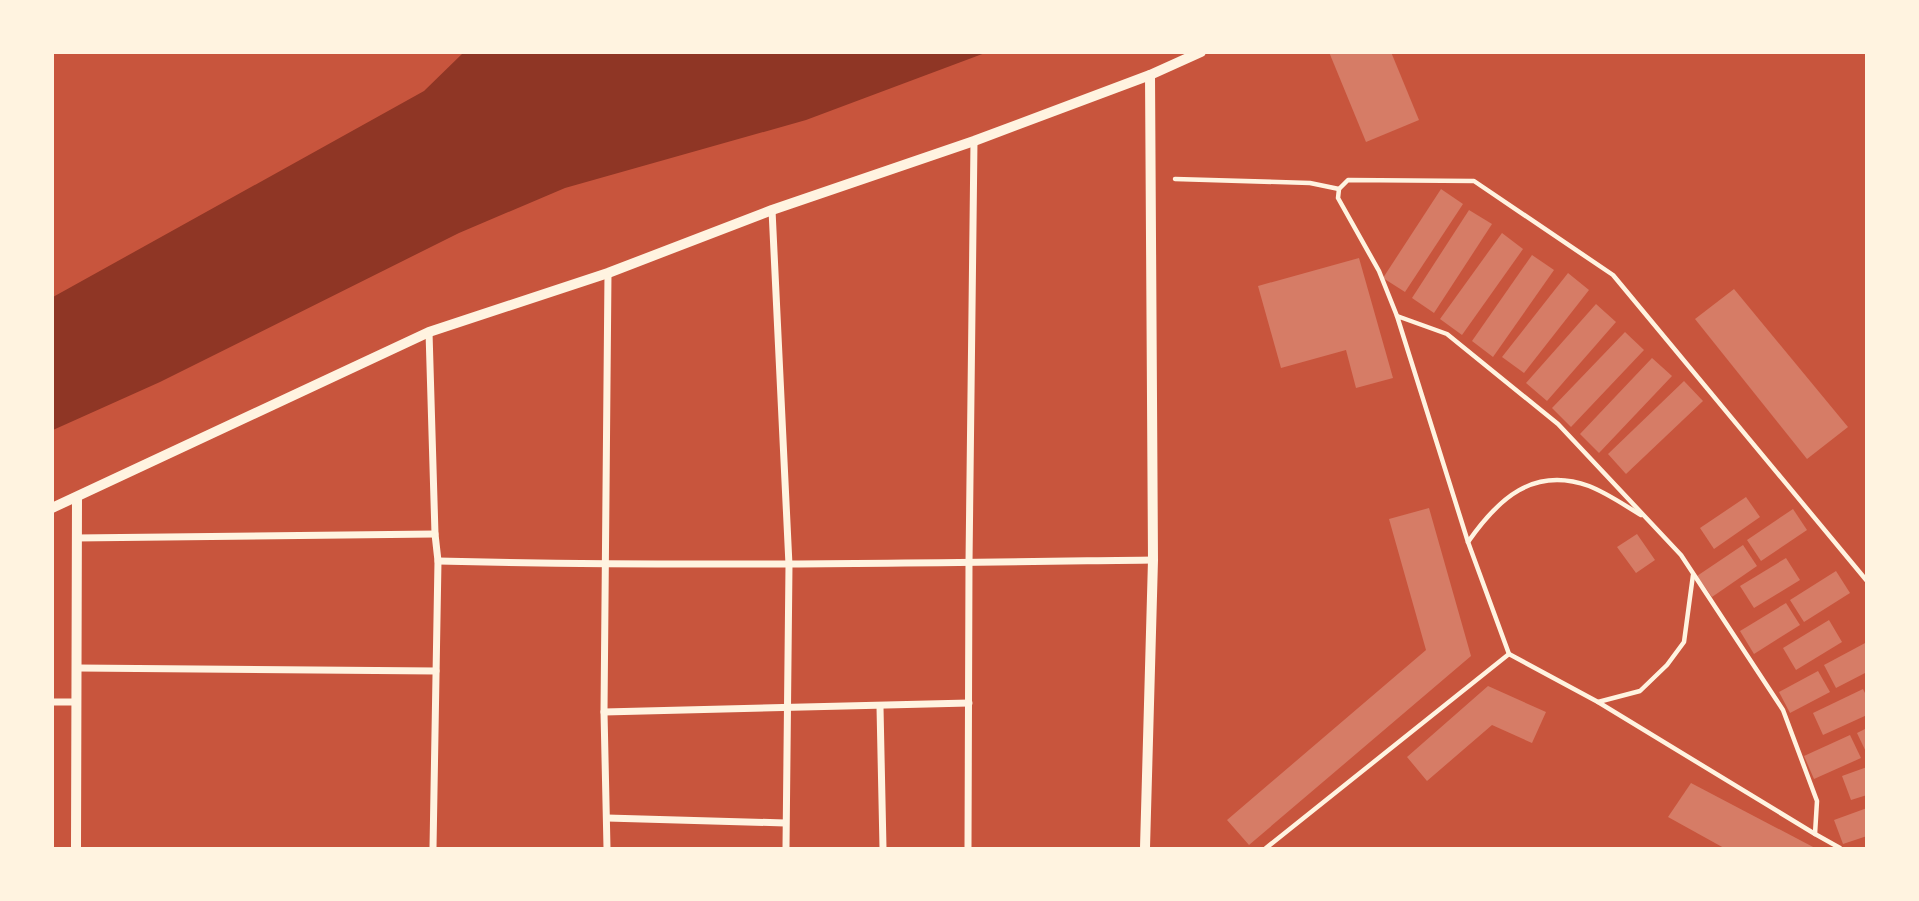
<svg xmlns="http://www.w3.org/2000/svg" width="1919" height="901" viewBox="0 0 1919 901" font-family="Bitter,serif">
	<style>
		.water { fill: #8f3625 }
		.building { fill: #d67c66 }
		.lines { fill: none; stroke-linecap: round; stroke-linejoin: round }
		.service { stroke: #fff3e0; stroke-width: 4.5 }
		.minor { stroke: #fff3e0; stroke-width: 7 }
		.tertiary { stroke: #fff3e0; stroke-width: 10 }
	</style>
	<rect width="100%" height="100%" fill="#c8553d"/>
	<!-- water -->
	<polygon class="water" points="463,53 985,53 806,120 565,188 459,233 160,382 53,430 53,297 424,91"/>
	<!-- building -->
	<g class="building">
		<polygon points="1329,52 1391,52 1419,120 1366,142"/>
		<polygon points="1441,189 1463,204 1405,292 1383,278"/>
		<polygon points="1469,210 1492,224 1434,313 1412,298"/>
		<polygon points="1502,233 1523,249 1462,335 1440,319"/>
		<polygon points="1532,255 1554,270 1493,357 1472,341"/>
		<polygon points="1359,258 1393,378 1356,388 1346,350 1281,368 1258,286"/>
		<polygon points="1568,273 1589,290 1524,373 1502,357"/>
		<polygon points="1734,289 1848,427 1807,459 1695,319"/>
		<polygon points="1596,304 1616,322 1547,401 1526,383"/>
		<polygon points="1625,332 1644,350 1571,427 1552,408"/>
		<polygon points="1652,358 1672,376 1599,453 1580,434"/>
		<polygon points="1684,381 1703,401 1626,474 1608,454"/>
		<polygon points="1746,497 1760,517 1714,549 1700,528"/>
		<polygon points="1429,508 1471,656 1249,845 1227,820 1426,650 1389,519"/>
		<polygon points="1793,509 1807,530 1761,561 1747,540"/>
		<polygon points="1637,534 1655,560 1636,573 1617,547"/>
		<polygon points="1743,545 1757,566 1712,597 1697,576"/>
		<polygon points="1786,558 1800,580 1754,608 1740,586"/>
		<polygon points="1836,571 1850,593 1804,622 1790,600"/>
		<polygon points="1786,603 1800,625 1754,654 1740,631"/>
		<polygon points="1829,620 1842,642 1796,670 1783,648"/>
		<polygon points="1867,642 1867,672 1836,688 1824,665"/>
		<polygon points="1818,671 1830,692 1790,713 1779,692"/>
		<polygon points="1488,686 1546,712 1532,743 1492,725 1427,781 1407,757"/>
		<polygon points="1863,689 1867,697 1867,715 1823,735 1813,713"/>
		<polygon points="1867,728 1867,754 1857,733"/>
		<polygon points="1850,735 1861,758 1814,779 1804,756"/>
		<polygon points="1867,767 1867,795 1851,800 1842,776"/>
		<polygon points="1691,783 1815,848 1724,848 1668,817"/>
		<polygon points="1867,808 1867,836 1843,844 1834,820"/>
	</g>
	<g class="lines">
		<!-- service -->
		<g class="service">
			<polyline points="1175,179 1310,183 1339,189"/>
			<polygon points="1397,316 1447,334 1558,424 1681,555 1783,710 1817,801 1815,834 1598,702 1509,654 1468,542"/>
			<polyline points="1397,316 1379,271 1338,198 1339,189 1348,180 1474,181 1613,275 1867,581"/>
			<path d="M1468 542C1498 499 1533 466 1589 486 1607 493 1624 505 1641 515"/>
			<polyline points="1598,702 1640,691 1667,665 1684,642 1693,575"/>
			<polyline points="1815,834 1840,848"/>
			<polyline points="1266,848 1509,654"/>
		</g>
		<!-- minor -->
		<g class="minor">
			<polyline points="772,210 789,565 786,848"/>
			<polyline points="429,332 435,534 438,561 433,848"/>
			<polyline points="76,538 435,534"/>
			<path d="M438 561C676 567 914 563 1153 560"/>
			<polyline points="78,668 436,671"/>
			<polyline points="52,702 76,702"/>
			<polyline points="880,707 883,848"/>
			<polyline points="604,712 969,703"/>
			<polyline points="607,818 785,823"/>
			<polyline points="607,848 604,712 608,273"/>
			<polyline points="968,848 969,563 974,141"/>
		</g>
		<!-- tertiary -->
		<g class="tertiary">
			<polyline points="52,508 429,332 608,273 772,210 974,141 1150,75 1201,52"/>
			<polyline points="76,848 77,498"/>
			<polyline points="1145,848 1153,560 1150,75"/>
		</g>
	</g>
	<!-- border -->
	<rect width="1919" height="901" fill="none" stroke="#fff3e0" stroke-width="108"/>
</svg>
